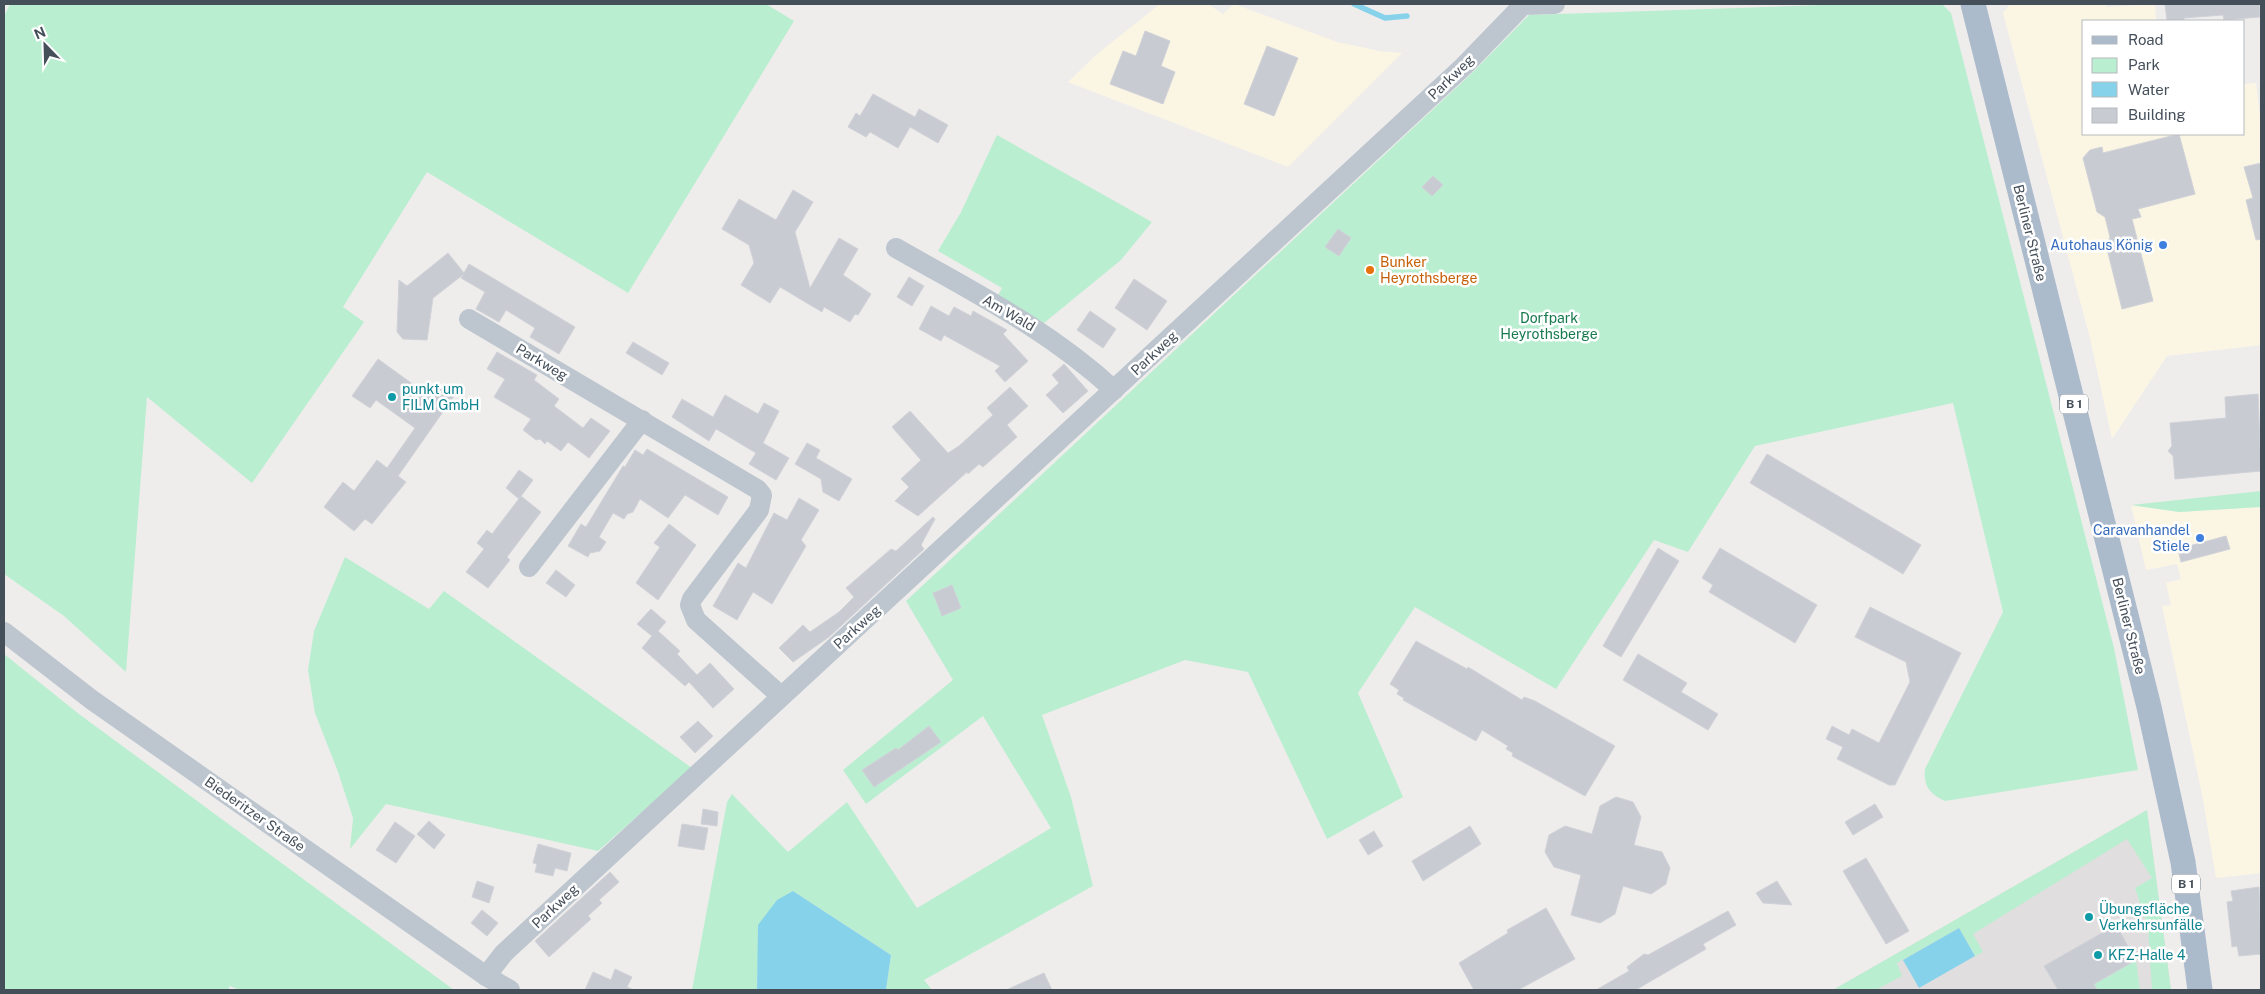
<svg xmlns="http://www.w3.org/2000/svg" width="2265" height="994" viewBox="0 0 2265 994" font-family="'Public Sans',sans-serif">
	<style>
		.commercial { fill: #fbf6e4 }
		.education { fill: #e0dede }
		.green { fill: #baeed0 }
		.water { fill: #87d2eb }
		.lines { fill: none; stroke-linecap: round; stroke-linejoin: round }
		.stream { stroke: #87d2eb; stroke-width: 5.5 }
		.building { fill: #c9cbd3; stroke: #d0d2d8 }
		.minor { stroke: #bdc6cf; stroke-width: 20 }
		.major { stroke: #acbbcc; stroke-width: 25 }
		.shop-dot { fill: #3f7fe0; stroke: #fff; stroke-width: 2 }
		.food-dot { fill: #e8710a; stroke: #fff; stroke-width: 2 }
		.culture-dot { fill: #0f9aa8; stroke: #fff; stroke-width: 2 }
		.labels { text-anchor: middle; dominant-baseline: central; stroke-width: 5; stroke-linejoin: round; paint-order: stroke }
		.shield { fill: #fff; stroke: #7d848c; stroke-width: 1 }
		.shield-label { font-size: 12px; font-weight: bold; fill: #454f5a }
		.street-label { font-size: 14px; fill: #454f5a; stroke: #fff }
		.shop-label { font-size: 14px; fill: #366cbe; stroke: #fff; text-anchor: end }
		.food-label { font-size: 14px; fill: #c56008; stroke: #fff; text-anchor: start }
		.park-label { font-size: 14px; fill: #167a4d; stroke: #fff }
		.culture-label { font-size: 14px; fill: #0d838f; stroke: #fff; text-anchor: start }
	</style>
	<rect width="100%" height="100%" fill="#efedec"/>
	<!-- commercial -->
	<g class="commercial">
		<polygon points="1160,4 1208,4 1223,14 1234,4 1337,42 1379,51 1402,53 1288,167 1068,82 1096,55"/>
		<polygon points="2010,4 2105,4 2107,7 2155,4 2156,21 2084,21 2084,134 2244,134 2244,84 2256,83 2261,125 2261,345 2167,356 2112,439 2090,338 2003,13"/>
		<polygon points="2131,505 2179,512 2261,507 2261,873 2216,878 2203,799 2162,606 2171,605 2166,583 2181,579 2177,564 2146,570"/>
	</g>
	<!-- education -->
	<polygon class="education" points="2147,810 2171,990 1833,990 1962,916"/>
	<!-- green -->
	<g class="green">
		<polygon points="10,4 766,4 794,21 628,293 427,172 343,307 364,322 252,483 147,397 126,672 64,616 4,574 4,16"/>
		<path d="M1851 4H1942L1951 13 2114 648 2138 770 1945 801C1930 794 1923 786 1925 769L2003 612 1953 403 1755 446 1688 552 1654 540 1556 689 1415 607 1358 693 1403 797 1327 839 1248 672 1185 660 1042 715 1071 797 1093 886 924 980 932 990H886L891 955 793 891 758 966 757 990H692L727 802 732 794 788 852 847 802 917 908 1051 828 983 716 866 804 843 770 953 680 906 601 1472 73 1529 15Z"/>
		<polygon points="997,135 1152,222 1121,260 1044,323 997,297 1002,288 938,251 961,212"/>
		<polygon points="2261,491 2261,507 2179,512 2131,505"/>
		<polygon points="345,557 429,609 444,591 692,768 598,851 386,804 350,849 353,818 338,772 315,713 308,670 314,631"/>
		<polygon points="4,654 79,714 454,990 239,990 230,986 228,990 4,990"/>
		<polygon points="2147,810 2171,990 2152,990 2148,927 2135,888 2152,878 2127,839 1973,934 1983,952 1975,956 1959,928 1897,963 1902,976 1876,990 1833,990"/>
		<polygon points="2136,960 2140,990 2097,990 2090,978 2106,978"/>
	</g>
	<!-- water -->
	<g class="water">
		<polygon points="793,891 891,955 886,990 757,990 758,925 777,900"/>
		<polygon points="1959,928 1975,956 1919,988 1903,960"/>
	</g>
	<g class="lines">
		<!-- stream -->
		<polyline class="stream" points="1354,4 1385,18 1407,16"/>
	</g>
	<!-- building -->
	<g class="building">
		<polygon points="2165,4 2259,4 2260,17 2224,20 2223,15 2184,18 2184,21 2167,21"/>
		<polygon points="1145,31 1170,41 1161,66 1175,72 1163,104 1110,84 1123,51 1136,56"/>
		<polygon points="1267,46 1298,58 1274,116 1244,104"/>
		<polygon points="873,94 915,117 919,109 948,125 938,143 910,127 898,148 870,132 866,137 848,127 856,113 860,116"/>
		<polygon points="2179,134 2195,194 2138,209 2141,217 2132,219 2153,301 2122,309 2106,245 2110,237 2105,217 2097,212 2083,158 2090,150 2102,147 2103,153"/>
		<polygon points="2261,163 2261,239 2256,240 2246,200 2253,198 2244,167"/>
		<polygon points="1433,176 1443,185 1432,196 1422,187"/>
		<polygon points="793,190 813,202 795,232 810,288 839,238 858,249 843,275 871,294 858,315 855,314 850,322 824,307 822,312 780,287 770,303 741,285 754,263 749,245 722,229 739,199 776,220"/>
		<polygon points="1338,229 1351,238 1339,256 1325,247"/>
		<polygon points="448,253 464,273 469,264 575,327 559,354 530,337 535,328 506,310 499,322 476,309 485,292 461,278 464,274 433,298 427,340 403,339 397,332 399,280 407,286"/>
		<polygon points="909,277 924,286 912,306 897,297"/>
		<polygon points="1134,279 1167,301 1147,330 1115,308"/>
		<polygon points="931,306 949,316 954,307 971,316 973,311 1007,330 1003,334 1028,361 1005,382 995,371 1000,366 944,335 941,341 919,329"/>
		<polygon points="1090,311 1116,329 1103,348 1077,330"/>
		<polygon points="633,342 669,363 662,375 626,353"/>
		<polygon points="497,352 537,375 534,380 559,399 554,406 583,428 591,418 610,431 589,458 568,442 561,451 547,441 545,444 540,439 536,440 523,430 531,419 494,397 505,379 487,369"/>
		<polygon points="378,359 432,398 440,387 454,396 398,476 406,482 372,524 365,519 354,531 324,507 343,482 354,491 377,460 387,468 415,428 376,400 370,408 352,396"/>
		<polygon points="1064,364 1088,391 1063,413 1046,395 1059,383 1052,375"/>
		<polygon points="1010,387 1028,406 1007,425 1017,437 983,467 979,464 968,474 967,472 918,516 895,501 909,487 901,479 921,460 892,427 910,411 948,453 959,446 993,415 987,408"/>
		<polygon points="2258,394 2261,471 2175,479 2173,456 2168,451 2172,446 2170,423 2226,418 2225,397"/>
		<polygon points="725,395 758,414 764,403 779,411 763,443 789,458 776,480 749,464 756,453 716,429 709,441 672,417 682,399 713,417"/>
		<polygon points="807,443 820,450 816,458 852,479 839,501 823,492 821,479 795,464"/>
		<polygon points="647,449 728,497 718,515 685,495 668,518 640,499 633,512 627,514 624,519 613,513 599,537 606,542 600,551 590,553 588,557 568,546 581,524 586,527 623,466 625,467 635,450 643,455"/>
		<polygon points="1767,454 1921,545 1903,574 1750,483"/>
		<polygon points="519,470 533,480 519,499 506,488"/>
		<polygon points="521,496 541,512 507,557 510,560 488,588 466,572 484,549 477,543 487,530 492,534"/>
		<polygon points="799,498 819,510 801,540 806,546 772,604 753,592 737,620 713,606 738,563 746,568 774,513 787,520"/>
		<polygon points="933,517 935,519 921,545 924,549 829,637 793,662 779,648 803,625 810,632 839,612 854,597 846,588 891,549 896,551"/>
		<polygon points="669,524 696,545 658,600 636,583 660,547 654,543"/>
		<polygon points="2226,536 2230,549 2181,562 2178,549"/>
		<polygon points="1658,548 1679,561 1621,657 1603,646"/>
		<polygon points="1720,548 1817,605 1795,643 1709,592 1713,585 1702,578"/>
		<polygon points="556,570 575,585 566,597 546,583"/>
		<polygon points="952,585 961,608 942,616 933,593"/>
		<polygon points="1870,607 1961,653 1895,785 1889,785 1837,759 1843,747 1826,739 1832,726 1849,735 1852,729 1879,743 1910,682 1906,662 1855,637"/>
		<polygon points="651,609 666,622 658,631 680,651 677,654 697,675 710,663 734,689 713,708 689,682 685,686 642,648 652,636 637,624"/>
		<polygon points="1416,641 1467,669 1468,667 1522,700 1524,697 1535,701 1615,746 1585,796 1512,756 1513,753 1506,749 1508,746 1482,730 1476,741 1403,700 1404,698 1397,694 1399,690 1390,684"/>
		<polygon points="1638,654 1687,683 1681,692 1718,714 1708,730 1623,680"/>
		<polygon points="698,721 713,736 695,753 680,737"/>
		<polygon points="929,726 941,742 874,787 862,770 896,748 898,750"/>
		<polygon points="1616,797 1633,802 1641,817 1634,845 1662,852 1670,868 1666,884 1651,894 1623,886 1615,914 1600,923 1571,915 1581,875 1554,867 1545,852 1549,835 1565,826 1592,834 1600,806"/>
		<polygon points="1875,804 1883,817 1853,835 1845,822"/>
		<polygon points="703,809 718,812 717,826 701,824"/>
		<polygon points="429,821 445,835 434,849 417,834"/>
		<polygon points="395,822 415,836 396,863 376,850"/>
		<polygon points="682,824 708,828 704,850 678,846"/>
		<polygon points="1470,826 1481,844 1423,881 1412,861"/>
		<polygon points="1374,831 1383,846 1368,855 1359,840"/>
		<polygon points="538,844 571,853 567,871 555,868 553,876 535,872 537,864 533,863"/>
		<polygon points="1866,858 1909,931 1886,944 1843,871"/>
		<polygon points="610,872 619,882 599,900 602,903 588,916 591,919 549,957 535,941"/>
		<polygon points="477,881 494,887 489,903 472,897"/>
		<polygon points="1777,881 1792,905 1763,903 1756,893"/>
		<polygon points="2259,887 2261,954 2239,956 2237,946 2232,947 2227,902 2233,901 2231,891"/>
		<polygon points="1546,908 1575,959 1518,990 1474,990 1459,963 1508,933 1507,930"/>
		<polygon points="482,910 498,923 487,936 471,923"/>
		<polygon points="1728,911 1736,925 1703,944 1706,949 1639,988 1633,990 1596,990 1629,971 1627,967 1644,954 1648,955"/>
		<polygon points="2116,925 2136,960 2094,984 2097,990 2058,990 2044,966"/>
		<polygon points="615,969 632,977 627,987 634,990 585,990 593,972 611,980"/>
		<polygon points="1044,973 1052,990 1006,990"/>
	</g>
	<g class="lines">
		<!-- minor -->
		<g class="minor">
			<path d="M896 248C973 292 1048 329 1114 390"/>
			<polyline points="469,319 757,489 762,495 759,510 692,599 690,605 696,620 781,696"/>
			<polyline points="529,567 642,420"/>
			<polyline points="4,632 92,700 486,976 510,990"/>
			<polyline points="486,976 504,953 1464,66 1523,5 1555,4"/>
		</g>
		<!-- major -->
		<polyline class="major" points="1973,4 2149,707 2183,862 2200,990"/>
	</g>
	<!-- markers -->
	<g class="shop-dot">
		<circle cx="2163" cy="245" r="5"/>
		<circle cx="2200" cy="538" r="5"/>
	</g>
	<circle class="food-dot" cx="1370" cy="270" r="5"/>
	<g class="culture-dot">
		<circle cx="392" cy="397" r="5"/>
		<circle cx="2089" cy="917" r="5"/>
		<circle cx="2098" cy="955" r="5"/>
	</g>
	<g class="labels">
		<!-- shield labels -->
		<g class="shield">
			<rect x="2060" y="394.5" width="28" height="19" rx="4"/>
			<rect x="2172" y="874.5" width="28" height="19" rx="4"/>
		</g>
		<g class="shield-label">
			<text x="2074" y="404">B 1</text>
			<text x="2186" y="884">B 1</text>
		</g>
		<!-- street labels -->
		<g class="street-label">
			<text transform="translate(1451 77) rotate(-44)">Parkweg</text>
			<text transform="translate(2030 233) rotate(76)">Berliner Straße</text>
			<text transform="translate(1009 313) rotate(30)">Am Wald</text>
			<text transform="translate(1154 353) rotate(-43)">Parkweg</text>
			<text transform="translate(542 362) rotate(31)">Parkweg</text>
			<text transform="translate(2129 626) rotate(76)">Berliner Straße</text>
			<text transform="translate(857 627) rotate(-42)">Parkweg</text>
			<text transform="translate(255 814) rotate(35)">Biederitzer Straße</text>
			<text transform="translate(555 906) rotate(-43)">Parkweg</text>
		</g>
		<!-- shop labels -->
		<g class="shop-label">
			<text x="2153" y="245">Autohaus König</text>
			<text x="2190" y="530">Caravanhandel<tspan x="2190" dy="16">Stiele</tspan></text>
		</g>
		<!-- food labels -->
		<g class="food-label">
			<text x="1380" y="262">Bunker<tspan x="1380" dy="16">Heyrothsberge</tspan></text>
		</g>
		<!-- park labels -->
		<g class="park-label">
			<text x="1549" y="318">Dorfpark<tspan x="1549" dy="16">Heyrothsberge</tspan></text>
		</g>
		<!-- culture labels -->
		<g class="culture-label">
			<text x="402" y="389">punkt um<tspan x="402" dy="16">FILM GmbH</tspan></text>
			<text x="2099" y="909">Übungsfläche<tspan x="2099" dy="16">Verkehrsunfälle</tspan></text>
			<text x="2108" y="955">KFZ-Halle 4</text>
		</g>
	</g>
	<!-- border -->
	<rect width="2265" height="994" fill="none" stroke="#454f5a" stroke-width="10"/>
	<!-- legend -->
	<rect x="2082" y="20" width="162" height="115" fill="#ffffff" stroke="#b5b9bd"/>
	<rect x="2092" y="36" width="25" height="8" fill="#acbbcc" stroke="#b5b9bd"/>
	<text x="2128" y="45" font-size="15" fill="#454f5a">Road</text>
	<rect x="2092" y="58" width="25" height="15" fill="#baeed0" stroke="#b5b9bd"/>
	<text x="2128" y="70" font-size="15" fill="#454f5a">Park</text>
	<rect x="2092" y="82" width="25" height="15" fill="#87d2eb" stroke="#b5b9bd"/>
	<text x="2128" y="95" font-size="15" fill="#454f5a">Water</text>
	<rect x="2092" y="108" width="25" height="15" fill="#c9cbd3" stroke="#b5b9bd"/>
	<text x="2128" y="120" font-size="15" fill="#454f5a">Building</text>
	<!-- north arrow -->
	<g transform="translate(45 45) rotate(337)" stroke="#ffffff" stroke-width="4" paint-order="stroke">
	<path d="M0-4L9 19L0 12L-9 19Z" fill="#454f5a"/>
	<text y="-8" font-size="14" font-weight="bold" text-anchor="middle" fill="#454f5a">N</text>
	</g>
</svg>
